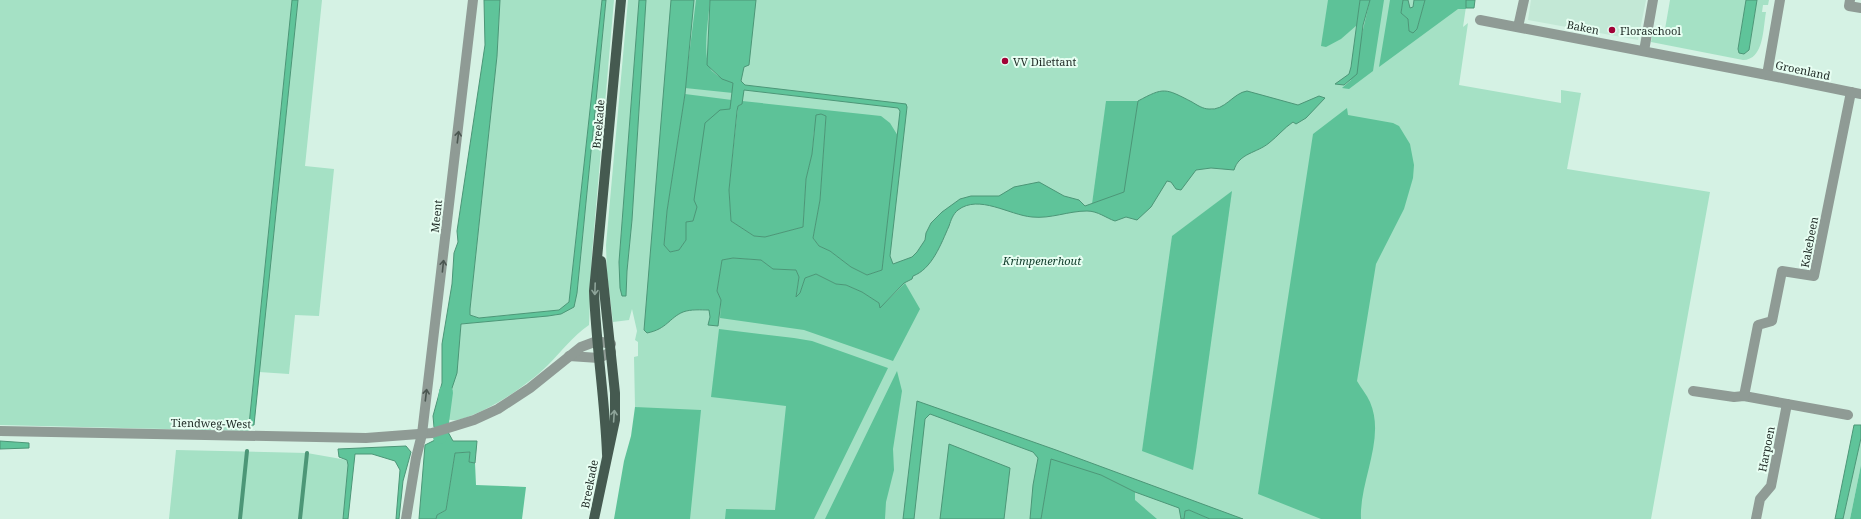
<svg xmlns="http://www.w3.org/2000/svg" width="1861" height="519" viewBox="0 0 1861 519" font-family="'Noto Serif',serif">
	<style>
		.built { fill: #c3e8d6 }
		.green { fill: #a5e1c5 }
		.forest { fill: #5dc298 }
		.water { fill: #5fc49a; stroke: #4c9677; fill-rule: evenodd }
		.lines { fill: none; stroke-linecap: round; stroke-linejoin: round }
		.stream { stroke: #4c9677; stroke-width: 4 }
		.canal { stroke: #5fc49a; stroke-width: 14 }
		.minor { stroke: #8f9b95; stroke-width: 10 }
		.major { stroke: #455a50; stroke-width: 10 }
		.oneway { stroke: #4b5751 }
		.oneway2 { stroke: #8ea499 }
		.poi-dot { fill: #a10136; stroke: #e7fef2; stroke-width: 1.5 }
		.labels { text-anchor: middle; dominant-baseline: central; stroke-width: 4; stroke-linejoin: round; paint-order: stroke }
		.street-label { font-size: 11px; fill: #1e2924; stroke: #e7fef2 }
		.poi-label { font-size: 11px; fill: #1e2924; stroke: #e7fef2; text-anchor: start }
		.park-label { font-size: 11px; font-style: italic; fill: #14402e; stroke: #e7fef2 }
	</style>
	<rect width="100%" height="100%" fill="#d5f2e4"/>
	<!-- built -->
	<polygon class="built" points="1531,0 1646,0 1638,40 1528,20"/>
	<!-- green -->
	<g class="green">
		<polygon points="0,0 292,0 249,425 254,425 249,431 0,425"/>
		<polygon points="298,0 322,0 305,166 334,169 319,316 295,315 289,374 259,372"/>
		<polygon points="500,0 602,0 569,302 559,310 479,318 470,315 470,309 497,56"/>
		<path d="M606 0H614L592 253 589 325C572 337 562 351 548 365 527 386 486 413 457 420 453 421 446 419 442 418L461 331V324L557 315 561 314 577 293Z"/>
		<polygon points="628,0 639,0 619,262 620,288 626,296 627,271 632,220 646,0 1467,0 1463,27 1468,23 1459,85 1561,103 1561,90 1581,93 1567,169 1710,192 1651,519 617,519 638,407 635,407 634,357 638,356 638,342 635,340 637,331 632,309 629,320 613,322 607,274 606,245"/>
		<path d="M1670 0H1746L1738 49 1744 54 1749 50 1757 0H1769L1768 5H1763L1762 12H1766C1763 28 1764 60 1743 60L1651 42 1653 32 1664 35Z"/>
		<polygon points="1861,438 1861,465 1850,519 1843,519"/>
		<polygon points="176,450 307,453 347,460 348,465 343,519 169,519"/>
	</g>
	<!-- forest -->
	<g class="forest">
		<path d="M696 0H710C709 15 701 60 712 71 718 77 726 80 733 83V93L685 88Z"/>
		<polygon points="1328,0 1360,0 1357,25 1341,39 1326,47 1321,46"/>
		<polygon points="1370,0 1384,0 1373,71 1349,89 1342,88 1351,80"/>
		<polygon points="1390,0 1403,0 1401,13 1408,19 1409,31 1417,29 1425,0 1466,0 1466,9 1458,9 1379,67"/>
		<polygon points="685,94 732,100 730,109 693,221 686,223 686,240 679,250 670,252 664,245 667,211"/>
		<polygon points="742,101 881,116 890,123 898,136 882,270 867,275 851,267 830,251 819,246 813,238 820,200 826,116 821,114 814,131 812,154 806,179 803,227 765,237 754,236 731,221 729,190 738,106 742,104"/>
		<polygon points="1106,101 1138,101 1125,192 1092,204"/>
		<path d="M1347 108 1348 115 1393 123 1399 126 1410 144 1414 165 1413 178 1404 209 1376 264 1357 381C1361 388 1367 395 1370 402 1386 439 1359 481 1361 519H1321L1258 494 1313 134Z"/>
		<polygon points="1232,191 1196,451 1193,470 1142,451 1172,236"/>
		<polygon points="733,258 761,260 773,269 796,270 799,277 796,296 800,293 805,278 816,274 836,284 846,285 862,292 879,303 880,308 905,283 920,309 893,361 804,330 720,318 721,300 717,291 722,260"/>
		<polygon points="719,329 794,338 812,341 888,368 814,519 725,519 726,509 775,510 786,406 711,397"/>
		<polygon points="897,371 902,391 893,449 894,470 886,502 885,519 825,519"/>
		<polygon points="635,407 701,410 690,519 614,519 624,461 631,436"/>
		<polygon points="470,452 469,462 475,463 476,485 526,487 522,519 436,519 437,515 446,510 455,453"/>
		<polygon points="1051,458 1101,475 1135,492 1135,500 1157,519 1041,519"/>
		<polygon points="1861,465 1861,519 1850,519"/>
		<polygon points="1189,510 1210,519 1184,519 1185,511"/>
	</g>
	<!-- water -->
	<g class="water">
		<polygon points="292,0 298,0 254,425 249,425"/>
		<polygon points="484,0 500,0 497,56 470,309 470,315 479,318 559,310 569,302 602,0 606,0 577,293 574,307 561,314 548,316 461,324 457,373 442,418 446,424 434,427 433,416 442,383 442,344 452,284 454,253 458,242 457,231 485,45"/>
		<polygon points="639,0 646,0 632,220 627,271 626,296 622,296 620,288 619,262"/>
		<path d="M671 0H694L685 94 667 211 664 245 670 252 679 250 686 240V222L693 221 697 207 694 200 705 123 720 110 730 109 733 83 722 79 707 65 710 0H756L749 65 744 67 741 81 745 85 906 104 907 107 890 256 893 264 912 257 917 252 925 240 926 233 931 223 942 212 960 199 971 196H999L1014 187 1039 182 1064 196 1079 200 1085 206 1124 192 1138 101C1164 87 1165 88 1192 102 1197 105 1203 109 1209 109 1225 111 1233 93 1247 91L1298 105 1319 96 1325 98 1306 118 1296 124 1293 122C1284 128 1278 136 1269 143 1257 153 1239 153 1234 170L1211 168 1196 170 1181 190 1176 189 1171 182 1167 181 1151 207 1137 220 1126 217 1115 221C1106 218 1098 211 1087 211 1068 211 1051 219 1032 217 1009 215 979 194 958 210 953 214 951 220 949 226 941 244 932 269 913 276L912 279 904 283 880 308 879 303 862 292 846 285 836 284 816 274 805 278 800 293 796 297 799 277 796 270 773 269 761 260 733 258 722 260 717 291 721 300 718 326 708 325 710 317 709 310C701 310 691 309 683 312 669 318 667 329 647 333L644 330ZM744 90 898 108 900 111 882 270 867 275 851 267 830 251 819 246 813 238 820 200 826 116 821 114 816 115 812 154 806 179 803 227 765 237 754 236 731 221 729 190 737 111 738 106 742 104Z"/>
		<polygon points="1360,0 1370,0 1363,25 1357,74 1344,85 1335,84 1349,74 1351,67"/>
		<polygon points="1403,0 1408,0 1410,8 1413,7 1414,0 1425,0 1417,29 1413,33 1409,31 1408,19 1401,13"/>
		<polygon points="1466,0 1475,0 1474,8 1466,8"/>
		<polygon points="1746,0 1757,0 1749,50 1744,54 1739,53 1738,49"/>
		<polygon points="917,401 1056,450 1243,519 1210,519 1189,510 1185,511 1184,519 1181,519 1179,508 1135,492 1101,475 1051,459 1041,519 1030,519 1033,485 1038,458 1033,452 930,414 925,419 914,519 903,519"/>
		<polygon points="1854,425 1861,425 1861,438 1843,519 1835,519"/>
		<polygon points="448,432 453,441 477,441 475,463 469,462 470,452 455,453 446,510 437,515 436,519 419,519 425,445 435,440 436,436"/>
		<polygon points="0,441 29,443 29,448 0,449"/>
		<polygon points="949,444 1010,468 1004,519 940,519"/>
		<polygon points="406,446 411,452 403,481 399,519 396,519 400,470 395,461 372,454 355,454 348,519 343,519 348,465 347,460 339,457 338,449"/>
	</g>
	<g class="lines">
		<!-- stream -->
		<g class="stream">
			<polyline points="240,519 247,451"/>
			<polyline points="300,519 307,453"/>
		</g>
		<!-- canal -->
		<polyline class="canal" points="440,437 446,392"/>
		<!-- minor -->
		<g class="minor">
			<polyline points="1780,0 1767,75 1861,94"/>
			<polyline points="1850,0 1849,6 1861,8"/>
			<polyline points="1480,20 1767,75"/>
			<polyline points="1518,27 1524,0"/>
			<polyline points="1644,51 1653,0"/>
			<polyline points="569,356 599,358 611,352"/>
			<polyline points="1693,391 1734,397 1744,396 1848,415"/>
			<polyline points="1744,396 1758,325 1772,321 1782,271 1814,276 1851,92"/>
			<polyline points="0,431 366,438 432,433 474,420 498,409 530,388 581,347 597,341 611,344"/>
			<polyline points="406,519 416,458 422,434 473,0"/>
			<polyline points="1756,519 1760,499 1771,486 1787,404"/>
		</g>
		<!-- major -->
		<g class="major">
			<path d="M607 454C605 400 596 346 594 291L621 0"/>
			<polyline points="594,519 615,420 615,393 601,261"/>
		</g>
	</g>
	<!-- one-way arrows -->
	<defs><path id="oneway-shaft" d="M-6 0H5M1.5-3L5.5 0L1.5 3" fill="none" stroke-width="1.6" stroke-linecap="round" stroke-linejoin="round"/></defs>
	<g class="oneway">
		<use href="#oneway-shaft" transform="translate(458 137) rotate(-83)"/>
		<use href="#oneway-shaft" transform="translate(443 266) rotate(-84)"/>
		<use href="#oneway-shaft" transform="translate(426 395) rotate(-83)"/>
	</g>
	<g class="oneway2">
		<use href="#oneway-shaft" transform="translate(595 289) rotate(92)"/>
		<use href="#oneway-shaft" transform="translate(614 416) rotate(-86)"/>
	</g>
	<!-- markers -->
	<g class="poi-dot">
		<circle cx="1612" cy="30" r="4"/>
		<circle cx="1005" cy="61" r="4"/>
	</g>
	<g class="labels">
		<!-- street labels -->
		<g class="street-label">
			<text transform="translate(1583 27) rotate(11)">Baken</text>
			<text transform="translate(1803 70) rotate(12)">Groenland</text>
			<text transform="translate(598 124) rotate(-85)">Breekade</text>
			<text transform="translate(436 216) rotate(-84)">Meent</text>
			<text transform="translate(1809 242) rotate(-79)">Kakebeen</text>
			<text transform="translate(211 423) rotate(1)">Tiendweg-West</text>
			<text transform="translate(1766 449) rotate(-79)">Harpoen</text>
			<text transform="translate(589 484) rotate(-79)">Breekade</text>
		</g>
		<!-- poi labels -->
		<g class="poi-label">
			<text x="1620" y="30">Floraschool</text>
			<text x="1013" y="61">VV Dilettant</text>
		</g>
		<!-- park labels -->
		<g class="park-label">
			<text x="1042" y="260">Krimpenerhout</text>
		</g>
	</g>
</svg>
